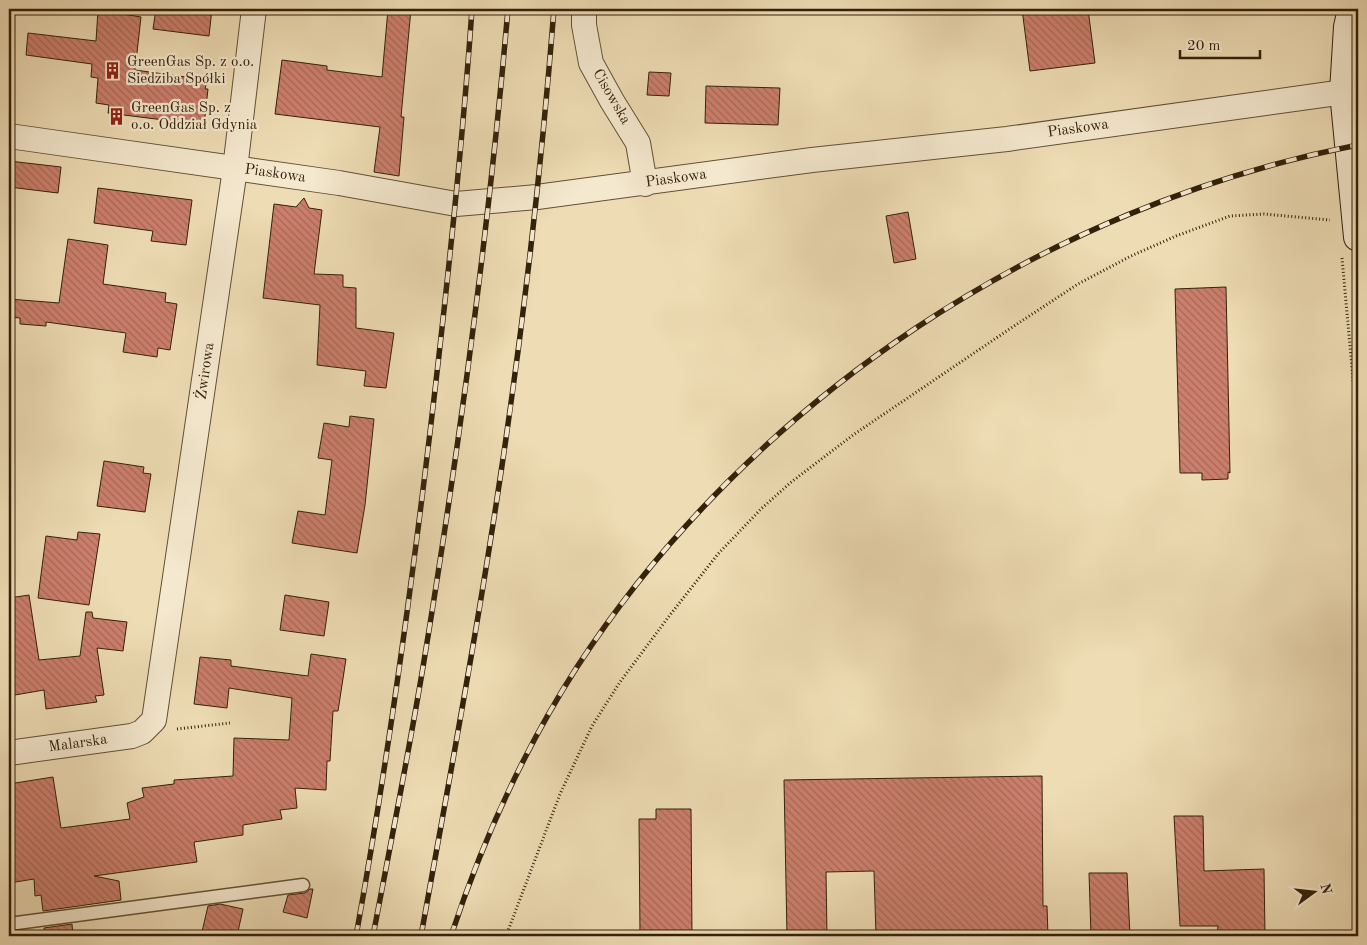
<svg xmlns="http://www.w3.org/2000/svg" width="1367" height="945" viewBox="0 0 1367 945" font-family="'Old Standard TT',serif">
	<style>
		.building { fill: url(#building-back-hatch); stroke: #33210a }
		.lines { fill: none; stroke-linecap: round; stroke-linejoin: round }
		.lane-casing { stroke: #625034; stroke-width: 15 }
		.street-casing { stroke: #625034; stroke-width: 26 }
		.secondary-casing { stroke: #33210a; stroke-width: 30 }
		.path { stroke: #33210a; stroke-width: 3; stroke-dasharray: 1 2.5; stroke-linecap: butt }
		.lane { stroke: #f4e8ce; stroke-width: 12 }
		.street { stroke: #f4e8ce; stroke-width: 24 }
		.secondary { stroke: #f4e8ce; stroke-width: 28 }
		.rail-casing { stroke: #33210a; stroke-width: 5.5 }
		.rail { stroke: #f4e8ce; stroke-width: 4; stroke-dasharray: 11; stroke-linecap: butt }
		.labels { text-anchor: middle; dominant-baseline: central; stroke-width: 4.5; stroke-linejoin: round; paint-order: stroke }
		.poi-label { font-size: 15px; fill: #33210a; stroke: #f4e8ce; text-anchor: start }
		.street-label { font-size: 15px; fill: #33210a; stroke: #f4e8ce }
	</style>
	<defs>
		<pattern id="building-back-hatch" width="6" height="6" patternUnits="userSpaceOnUse" patternTransform="scale(1.25)"><rect width="6" height="6" fill="#cc7f6d"/><path d="M-1 5l2 2M0 0l6 6M5-1l2 2" fill="none" stroke="#a66858"/></pattern>
	</defs>
	<rect width="100%" height="100%" fill="#eedcb4"/>
	<filter id="stains"><feTurbulence type="fractalNoise" baseFrequency=".004" numOctaves="4"/><feColorMatrix values="0 0 0 0 .2 0 0 0 0 .09 0 0 0 0 .02 0 0 0 .5 -.17"/></filter>
	<radialGradient id="worn" r=".72"><stop offset=".6" stop-color="#630" stop-opacity="0"/><stop offset="1" stop-color="#630" stop-opacity=".3"/></radialGradient>
	<!-- building -->
	<g class="building">
		<polygon points="156,9 212,9 209,36 153,29"/>
		<polygon points="388,9 411,9 401,117 404,117 399,176 374,172 380,127 275,114 282,60 327,66 327,70 382,77"/>
		<polygon points="1022,9 1088,9 1095,63 1030,71"/>
		<polygon points="98,10 141,17 135,70 207,80 205,89 208,89 204,125 108,113 109,105 96,103 98,78 91,77 92,64 26,55 28,33 96,41"/>
		<polygon points="649,72 671,73 669,96 647,95"/>
		<polygon points="706,86 780,88 778,125 705,123"/>
		<polygon points="9,161 61,167 58,193 9,187"/>
		<polygon points="98,188 192,200 186,245 151,241 153,231 94,223"/>
		<polygon points="304,198 309,208 322,210 314,274 343,275 343,287 356,288 356,328 394,333 386,388 364,386 366,371 317,365 320,305 263,298 274,204 296,207"/>
		<polygon points="908,212 916,259 894,263 886,216"/>
		<polygon points="68,239 108,245 103,284 166,293 165,302 177,304 170,350 158,348 157,357 123,352 126,333 46,322 46,326 20,324 20,318 9,317 9,299 59,303"/>
		<polygon points="1226,287 1230,473 1228,472 1228,479 1202,480 1202,473 1180,473 1175,289"/>
		<polygon points="350,416 374,419 365,505 357,553 292,543 298,511 325,515 332,460 318,458 324,423 349,427"/>
		<polygon points="104,461 144,467 143,473 151,474 145,512 97,506"/>
		<polygon points="78,532 100,534 89,605 38,598 46,536 77,540"/>
		<polygon points="29,595 39,660 80,656 86,612 92,612 93,618 127,622 123,651 97,648 104,695 95,696 97,702 46,709 44,690 9,696 9,598"/>
		<polygon points="285,595 329,602 324,636 280,630"/>
		<polygon points="311,654 346,659 338,711 333,711 330,761 327,761 326,790 295,788 297,808 280,810 282,819 243,825 243,835 194,842 197,862 94,876 119,881 121,900 43,911 41,895 35,896 34,879 9,883 9,784 53,777 61,828 130,819 127,803 144,797 142,788 174,784 174,780 233,776 234,738 289,740 292,698 229,688 227,708 194,704 200,657 231,660 231,666 308,676"/>
		<polygon points="1042,776 1043,906 1047,906 1048,936 876,936 874,871 826,872 827,936 787,936 784,780"/>
		<polygon points="656,809 691,809 692,936 640,936 639,819 656,819"/>
		<polygon points="1174,816 1203,816 1204,871 1264,869 1265,936 1217,936 1218,926 1180,926"/>
		<polygon points="1089,873 1127,873 1130,936 1091,936"/>
		<polygon points="310,889 313,889 307,918 283,912 288,895 305,893"/>
		<polygon points="220,904 243,909 237,936 201,936 208,906"/>
		<polygon points="72,924 73,936 45,936 44,928"/>
	</g>
	<g class="lines">
		<defs>
			<polyline id="lane" points="9,924 303,885"/>
			<g id="street">
				<polyline points="584,9 584,25 591,63 612,101 638,143 645,184"/>
				<polyline points="9,136 339,183 456,204 537,197 812,160 1007,139 1344,92"/>
				<polyline points="9,753 132,736 142,732 154,720 235,169 254,9"/>
			</g>
			<polyline id="secondary" points="1352,9 1348,27 1344,92 1358,237"/>
		</defs>
		<!-- lane casing -->
		<use href="#lane" class="lane-casing"/>
		<!-- street casing -->
		<use href="#street" class="street-casing"/>
		<!-- secondary casing -->
		<use href="#secondary" class="secondary-casing"/>
		<!-- path -->
		<g class="path">
			<polyline points="1342,258 1358,434"/>
			<polyline points="177,729 230,723"/>
			<polyline points="506,936 560,794 592,726 620,682 670,615 718,554 761,509 790,483 853,435 1014,326 1078,284 1131,256 1176,236 1230,216 1264,214 1330,220"/>
		</g>
		<!-- lane -->
		<use href="#lane" class="lane"/>
		<!-- street -->
		<use href="#street" class="street"/>
		<!-- secondary -->
		<use href="#secondary" class="secondary"/>
		<defs>
			<g id="rail">
				<path d="M356 936C391 744 417 549 439 355 452 240 464 124 472 9"/>
				<path d="M373 936C390 847 408 757 423 667 459 449 489 229 508 9"/>
				<path d="M421 936C445 803 470 671 491 537 519 362 540 186 554 9"/>
				<path d="M451 936C482 842 523 751 577 667 752 399 1044 206 1358 145"/>
			</g>
		</defs>
		<!-- rail casing -->
		<use href="#rail" class="rail-casing"/>
		<!-- rail -->
		<use href="#rail" class="rail"/>
	</g>
	<!-- icons -->
	<defs>
		<symbol id="building-bare" viewBox="-9 -9 18 18"><path d="M-4-6H4V6H1V3H-1V6H-4ZM-2.5-4.3h1.7v1.8h-1.7ZM.8-4.3h1.7v1.8H.8ZM-2.5-1h1.7V.8h-1.7ZM.8-1h1.7V.8H.8Z" fill="#8f2418" stroke="#f4e8ce" stroke-width="2.5" paint-order="stroke"/></symbol>
	</defs>
	<g fill-rule="evenodd">
		<use href="#building-bare" x="100" y="58" width="25" height="25"/>
		<use href="#building-bare" x="104" y="104" width="25" height="25"/>
	</g>
	<g class="labels">
		<!-- poi labels -->
		<g class="poi-label">
			<text x="127" y="62">GreenGas Sp. z o.o.<tspan x="127" dy="17">Siedziba Spółki</tspan></text>
			<text x="131" y="108">GreenGas Sp. z<tspan x="131" dy="17">o.o. Oddział Gdynia</tspan></text>
		</g>
		<!-- street labels -->
		<g class="street-label">
			<text transform="translate(611 97) rotate(60)">Cisowska</text>
			<text transform="translate(1078 129) rotate(-8)">Piaskowa</text>
			<text transform="translate(275 174) rotate(8)">Piaskowa</text>
			<text transform="translate(676 179) rotate(-8)">Piaskowa</text>
			<text transform="translate(206 371) rotate(-82)">Żwirowa</text>
			<text transform="translate(78 744) rotate(-8)">Malarska</text>
		</g>
	</g>
	<!-- margin -->
	<rect width="1367" height="945" fill="none" stroke="#eedcb4" stroke-width="30"/>
	<rect x="10" y="10" width="1347" height="925" fill="none" stroke="#33210a" stroke-width="2.5"/>
	<rect x="15" y="15" width="1337" height="915" fill="none" stroke="#33210a"/>
	<!-- north arrow -->
	<g transform="translate(1314 892) rotate(75)" stroke="#f4e8ce" stroke-width="4" paint-order="stroke">
	<path d="M0-4L9 19L0 12L-9 19Z" fill="#33210a"/>
	<text y="-8" font-size="14" font-weight="bold" text-anchor="middle" fill="#33210a">N</text>
	</g>
	<!-- scale -->
	<path d="M1180 50v8h80v-8" fill="none" stroke="#33210a" stroke-width="2.5"/>
	<text x="1187" y="50" font-size="15" fill="#33210a" stroke="#f4e8ce" stroke-width="4" paint-order="stroke">20 m</text>
	<rect width="100%" height="100%" filter="url(#stains)"/>
	<rect width="100%" height="100%" fill="url(#worn)"/>
</svg>
